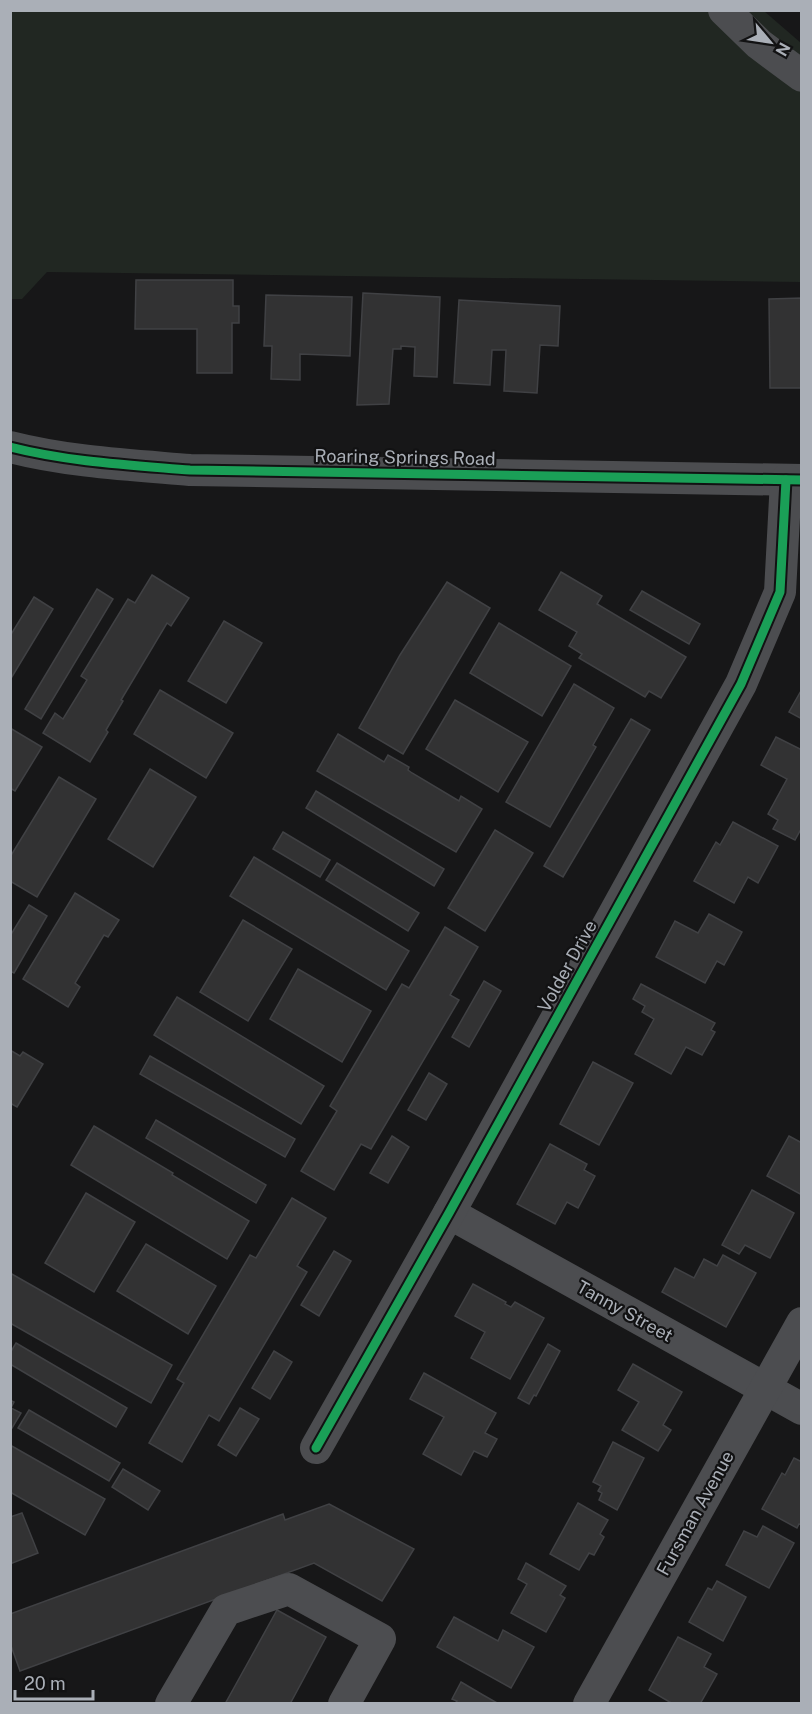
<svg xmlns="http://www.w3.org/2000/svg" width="812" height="1714" viewBox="0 0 812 1714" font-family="'Public Sans',sans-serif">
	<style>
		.green { fill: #212722 }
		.building { fill: #323233; stroke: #404144; stroke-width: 1.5 }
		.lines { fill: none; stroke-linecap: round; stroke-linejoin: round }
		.minor { stroke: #4c4d50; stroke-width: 32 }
		.cycleway-casing { stroke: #121213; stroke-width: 13 }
		.cycleway { stroke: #1a9f57; stroke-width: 9 }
		.labels { text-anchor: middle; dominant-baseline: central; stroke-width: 4.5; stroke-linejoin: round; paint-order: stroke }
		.street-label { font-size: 18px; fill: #aaafb7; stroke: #121213 }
	</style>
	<rect width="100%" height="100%" fill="#171718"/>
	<!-- green -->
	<polygon class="green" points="10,11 764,11 801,43 801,282 47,272 22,299 11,299"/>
	<!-- building -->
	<g class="building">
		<polygon points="136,280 233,280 233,306 239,306 239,323 232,323 232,373 197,373 197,329 135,329"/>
		<polygon points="363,293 440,297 437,377 414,376 415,347 401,346 401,349 393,349 389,404 357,405"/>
		<polygon points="266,295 352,297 350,356 300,354 300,380 271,379 272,346 264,346"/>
		<polygon points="802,298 802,388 770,388 769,299"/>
		<polygon points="459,300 560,306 558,346 540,345 537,393 504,391 506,350 492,350 490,385 454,383"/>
		<polygon points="561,572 602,596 597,604 686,657 661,698 649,691 645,697 579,658 582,654 569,646 577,632 539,610"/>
		<polygon points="152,575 189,598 171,626 167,623 121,700 123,701 106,730 108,732 90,762 43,733 55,713 63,719 87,680 81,676 128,599 135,603"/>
		<polygon points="447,582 490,608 403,754 359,728 400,655"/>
		<polygon points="97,589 113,599 41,719 25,709"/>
		<polygon points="642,591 700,624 689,644 630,610"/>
		<polygon points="34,597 53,609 10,680 10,636"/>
		<polygon points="224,621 262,643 226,703 188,681"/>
		<polygon points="499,623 571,666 542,716 470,673"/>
		<polygon points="574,684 614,708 593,745 596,747 550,827 506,802"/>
		<polygon points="802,689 802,719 789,712"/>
		<polygon points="160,690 233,733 206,778 134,734"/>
		<polygon points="455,700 528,742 498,792 426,749"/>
		<polygon points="631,719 650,730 563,877 544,866"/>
		<polygon points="10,728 42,747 15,791 10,788"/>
		<polygon points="338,734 384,762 388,755 409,767 408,770 412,773 454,798 459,801 461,796 482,809 456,852 317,771"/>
		<polygon points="776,737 802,750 802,832 800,831 795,840 773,829 778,820 768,814 787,779 761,765"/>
		<polygon points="150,769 196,797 153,867 108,839"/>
		<polygon points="59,777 96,799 37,897 10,881 10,857"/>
		<polygon points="316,791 444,869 434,886 306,808"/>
		<polygon points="733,822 778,846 758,883 748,877 734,903 694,881 716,842 720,845"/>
		<polygon points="495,830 533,853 485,931 448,908"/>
		<polygon points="283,832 330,860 320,877 273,849"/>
		<polygon points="254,857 409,951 386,990 230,896"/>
		<polygon points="337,863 419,913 408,931 326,880"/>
		<polygon points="75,893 119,920 108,937 104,935 75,983 80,987 68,1007 23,979"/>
		<polygon points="29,905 47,916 14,973 10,971 10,936"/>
		<polygon points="709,914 742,932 724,965 717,961 705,983 656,957 675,921 698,933"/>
		<polygon points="243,920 292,949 248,1021 200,992"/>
		<polygon points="445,927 478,947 450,995 459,1000 371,1149 361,1144 334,1190 301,1171 337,1111 330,1106 356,1062 402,984 409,988"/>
		<polygon points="298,969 371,1011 342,1062 270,1019"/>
		<polygon points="484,981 501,991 469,1047 452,1037"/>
		<polygon points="641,984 715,1023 711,1030 715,1032 702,1055 686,1047 671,1074 635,1054 654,1019 642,1012 645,1006 633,999"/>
		<polygon points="177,997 324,1086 301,1124 154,1035"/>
		<polygon points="10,1050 20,1056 23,1052 43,1064 17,1107 10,1103"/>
		<polygon points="150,1056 295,1139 285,1157 140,1074"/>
		<polygon points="593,1062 633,1083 599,1145 560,1124"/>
		<polygon points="429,1073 447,1084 426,1120 408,1110"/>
		<polygon points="156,1120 266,1185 256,1203 146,1138"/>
		<polygon points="94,1126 173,1173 172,1175 249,1221 227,1259 71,1165"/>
		<polygon points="392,1136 409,1147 388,1183 370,1173"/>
		<polygon points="789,1136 802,1143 802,1195 767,1176"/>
		<polygon points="550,1144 587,1164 584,1170 595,1176 578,1208 567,1202 555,1224 517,1204"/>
		<polygon points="752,1190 794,1213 770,1258 745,1245 739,1254 722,1245"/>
		<polygon points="86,1193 135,1222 94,1292 45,1263"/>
		<polygon points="292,1198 326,1218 297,1266 307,1272 219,1421 209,1415 182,1462 149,1443 184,1383 177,1379 250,1255 256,1258"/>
		<polygon points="146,1244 216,1286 188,1334 117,1291"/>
		<polygon points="334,1251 351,1261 319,1316 301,1305"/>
		<polygon points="723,1255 756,1273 726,1327 662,1292 675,1268 694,1278 704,1259 717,1266"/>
		<polygon points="10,1273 172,1365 151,1403 10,1323"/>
		<polygon points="473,1284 506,1302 505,1304 511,1307 515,1302 544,1318 510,1379 471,1358 485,1332 455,1316"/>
		<polygon points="16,1343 127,1408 116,1427 10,1364 10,1353"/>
		<polygon points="548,1344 560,1351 536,1396 534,1395 529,1404 518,1398"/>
		<polygon points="274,1351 292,1362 270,1399 252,1388"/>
		<polygon points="633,1364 682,1392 663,1425 671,1430 658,1451 622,1430 639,1402 618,1390"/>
		<polygon points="424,1373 496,1413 485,1433 497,1439 487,1457 474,1451 461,1475 423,1454 444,1417 410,1399"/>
		<polygon points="10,1400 14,1402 11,1408 21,1413 12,1428 10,1426"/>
		<polygon points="240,1408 259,1419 236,1456 218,1445"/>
		<polygon points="29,1410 120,1463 109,1481 18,1428"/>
		<polygon points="613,1442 644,1458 617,1510 599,1500 602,1493 598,1491 601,1486 593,1482"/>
		<polygon points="10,1445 105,1499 85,1535 10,1492"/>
		<polygon points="794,1458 802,1462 802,1525 799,1524 797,1528 762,1509 782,1473 785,1475"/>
		<polygon points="123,1469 160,1491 148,1510 112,1487"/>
		<polygon points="578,1503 608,1520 600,1534 604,1537 594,1555 589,1553 579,1570 550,1554"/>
		<polygon points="329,1504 414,1549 382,1601 314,1563 20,1671 10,1643 10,1614 283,1514 285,1520"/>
		<polygon points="22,1513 38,1553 10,1564 10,1517"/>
		<polygon points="763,1526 794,1543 769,1588 726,1565 744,1531 757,1537"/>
		<polygon points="526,1563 566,1586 560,1595 565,1598 546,1632 511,1613 527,1584 518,1579"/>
		<polygon points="717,1581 746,1597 723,1641 689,1622 708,1588 712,1590"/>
		<polygon points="277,1610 326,1637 290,1704 225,1704"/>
		<polygon points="454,1617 498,1641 503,1630 534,1647 511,1688 437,1647"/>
		<polygon points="678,1637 711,1654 704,1667 717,1674 700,1704 673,1704 649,1690"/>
		<polygon points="461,1682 483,1695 499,1704 455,1704 457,1701 452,1699"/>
	</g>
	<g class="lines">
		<!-- minor -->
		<g class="minor">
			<polyline points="724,10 759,44 802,76"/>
			<path d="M10 447C69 462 130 465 190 470L802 480"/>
			<polyline points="449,1213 802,1409"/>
			<polyline points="316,1448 449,1213 741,684 780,592 786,480"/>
			<polyline points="171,1704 226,1610 289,1589 380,1639 344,1704"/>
			<polyline points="589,1704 802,1323"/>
		</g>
		<defs>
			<g id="cycleway">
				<path d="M10 447C69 462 130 465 190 470L802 480"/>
				<polyline points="316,1448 449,1213 741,684 780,592 786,480"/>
			</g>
		</defs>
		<!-- cycleway casing -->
		<use href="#cycleway" class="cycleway-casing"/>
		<!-- cycleway -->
		<use href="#cycleway" class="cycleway"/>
	</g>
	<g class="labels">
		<!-- street labels -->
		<g class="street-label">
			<text transform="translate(405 457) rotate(1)">Roaring Springs Road</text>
			<text transform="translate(567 966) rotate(-61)">Volder Drive</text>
			<text transform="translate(625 1311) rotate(29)">Tanny Street</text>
			<text transform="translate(695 1513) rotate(-61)">Fursman Avenue</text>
		</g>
	</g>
	<!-- border -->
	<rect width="812" height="1714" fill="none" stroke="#aaafb7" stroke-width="24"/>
	<!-- north arrow -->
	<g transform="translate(770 42) rotate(119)" stroke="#121213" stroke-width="4.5" paint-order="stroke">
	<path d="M0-4.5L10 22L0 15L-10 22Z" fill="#aaafb7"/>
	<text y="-9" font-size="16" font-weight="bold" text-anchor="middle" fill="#aaafb7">N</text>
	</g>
	<!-- scale -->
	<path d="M15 1690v9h78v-9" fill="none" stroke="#aaafb7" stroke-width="3"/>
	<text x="24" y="1690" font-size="18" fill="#aaafb7" stroke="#121213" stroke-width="4.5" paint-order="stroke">20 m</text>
</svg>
